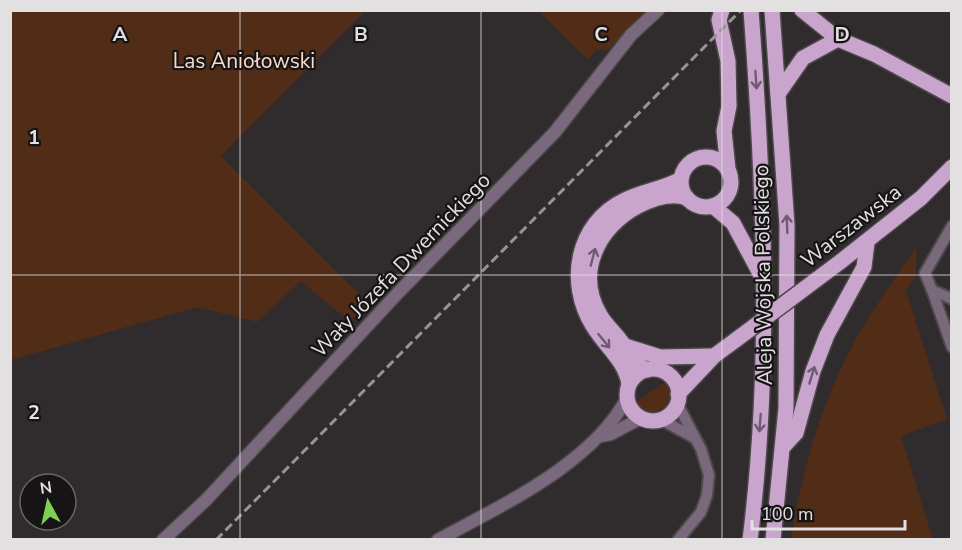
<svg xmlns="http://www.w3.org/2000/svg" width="962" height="550" viewBox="0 0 962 550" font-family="'Nunito Sans',sans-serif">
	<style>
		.green { fill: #512c17 }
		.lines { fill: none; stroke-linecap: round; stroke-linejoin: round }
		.minor-casing { stroke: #4d484a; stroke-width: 14 }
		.tertiary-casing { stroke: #4d484a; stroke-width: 15 }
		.primary-casing { stroke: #4d484a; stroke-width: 18 }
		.minor { stroke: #7a697d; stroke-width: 10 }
		.tertiary { stroke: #7a697d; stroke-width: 12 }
		.primary { stroke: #c9a5cd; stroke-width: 15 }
		.rail { stroke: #979394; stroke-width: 3; stroke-dasharray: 9 4.5; stroke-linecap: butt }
		.primary-bridge-casing { stroke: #4d484a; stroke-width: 18; stroke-linecap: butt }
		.primary-bridge { stroke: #c9a5cd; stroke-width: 15 }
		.oneway { stroke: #705c71 }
		.grid { fill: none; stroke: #e3e0e1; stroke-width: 1.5; stroke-opacity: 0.55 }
		.labels { text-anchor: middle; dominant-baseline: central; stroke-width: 4.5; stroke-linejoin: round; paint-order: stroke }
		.park-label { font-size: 21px; fill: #fad9c8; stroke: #161415 }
		.street-label { font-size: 21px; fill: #e3e0e1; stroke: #161415 }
		.grid-label { font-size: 20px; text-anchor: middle; font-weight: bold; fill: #e3e0e1; stroke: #161415; stroke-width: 4.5; stroke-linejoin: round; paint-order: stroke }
	</style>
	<rect width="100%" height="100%" fill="#302b2d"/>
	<!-- green -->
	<g class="green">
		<polygon points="11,10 365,11 221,156 368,303 350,322 301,281 257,322 197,307 11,360"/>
		<polygon points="539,11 649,11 606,51 597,49 588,60"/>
		<path d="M916 248V275L906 291 947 419 901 436 933 539H791C802 467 824 395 860 332 877 303 897 275 916 248Z"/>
		<polygon points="665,382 671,393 667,406 654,413 643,411 636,402"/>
	</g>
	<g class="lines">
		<defs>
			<g id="minor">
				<polyline points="952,226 925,273 932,290 952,299"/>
				<polyline points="932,290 952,347"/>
				<polyline points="677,403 701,449 709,475 707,495 701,512 678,540"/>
				<polyline points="660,419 693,437"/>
			</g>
			<g id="tertiary">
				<polyline points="601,436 611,434 641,418"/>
				<polyline points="163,540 206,500 397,294 555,132 631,35 658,10"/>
				<path d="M438 540C502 505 592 464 627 398"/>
			</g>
			<g id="primary">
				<polyline points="722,10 719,20 728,61 729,106 724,131 728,169"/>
				<polyline points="772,10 787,225 786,408 773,540"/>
				<polyline points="802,10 838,39 874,54 952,96"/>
				<polyline points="778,94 803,58 838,39"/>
				<circle cx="706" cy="182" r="25"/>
				<polyline points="713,206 733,223 762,277"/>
				<polyline points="840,262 921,198 952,167"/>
				<polyline points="625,346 660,357 714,356"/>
				<circle cx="653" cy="395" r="26"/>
				<path d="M647 370C631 363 630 352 620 340 614 332 605 324 600 315 575 272 598 228 638 206 652 199 671 192 687 198"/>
				<path d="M629 384C625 360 605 346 593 326 566 283 576 223 625 200 643 191 663 189 681 179"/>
				<polyline points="678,394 714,356 737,339"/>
				<polyline points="783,447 796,433 813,371 827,335 864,267 867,243"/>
				<path d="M750 540C772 364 764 186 751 10"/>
			</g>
		</defs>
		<!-- minor casing -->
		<use href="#minor" class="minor-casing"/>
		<!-- tertiary casing -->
		<use href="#tertiary" class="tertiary-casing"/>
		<!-- primary casing -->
		<use href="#primary" class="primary-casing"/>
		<!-- minor -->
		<use href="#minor" class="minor"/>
		<!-- tertiary -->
		<use href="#tertiary" class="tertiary"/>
		<!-- primary -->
		<use href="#primary" class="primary"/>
		<!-- rail -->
		<polyline class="rail" points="216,540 741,10"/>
		<defs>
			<polyline id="primary-bridge" points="737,339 840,262"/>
		</defs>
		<!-- primary-bridge casing -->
		<use href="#primary-bridge" class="primary-bridge-casing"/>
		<!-- primary-bridge -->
		<use href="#primary-bridge" class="primary-bridge"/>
	</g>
	<!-- one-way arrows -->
	<defs><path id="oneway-shaft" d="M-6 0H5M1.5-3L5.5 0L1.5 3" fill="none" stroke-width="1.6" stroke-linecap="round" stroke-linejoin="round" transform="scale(1.5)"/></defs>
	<g class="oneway">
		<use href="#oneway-shaft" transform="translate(756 80) rotate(86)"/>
		<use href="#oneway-shaft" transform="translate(787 224) rotate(-92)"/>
		<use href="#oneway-shaft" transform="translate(593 257) rotate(-75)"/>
		<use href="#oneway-shaft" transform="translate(604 341) rotate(51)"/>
		<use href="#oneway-shaft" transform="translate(812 375) rotate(-73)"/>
		<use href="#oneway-shaft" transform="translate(760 423) rotate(95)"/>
	</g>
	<!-- grid -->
	<path class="grid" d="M240 10V540M481 10V540M722 10V540M10 275H952"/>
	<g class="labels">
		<!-- park labels -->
		<g class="park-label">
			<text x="244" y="61">Las Aniołowski</text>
		</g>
		<!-- street labels -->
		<g class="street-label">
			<text transform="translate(851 226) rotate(-38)">Warszawska</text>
			<text transform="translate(401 265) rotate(-46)">Wały Józefa Dwernickiego</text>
			<text transform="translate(763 275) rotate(-91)">Aleja Wojska Polskiego</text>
		</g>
	</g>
	<g class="grid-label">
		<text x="120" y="41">A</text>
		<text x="361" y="41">B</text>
		<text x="601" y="41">C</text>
		<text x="842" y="41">D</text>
		<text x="34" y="144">1</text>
		<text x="34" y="419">2</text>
	</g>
	<!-- border -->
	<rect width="962" height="550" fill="none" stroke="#e3e0e1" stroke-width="24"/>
	<!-- north arrow -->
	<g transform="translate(48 502) rotate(352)"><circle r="28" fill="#161415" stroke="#686667" stroke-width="1.5"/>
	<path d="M0-4.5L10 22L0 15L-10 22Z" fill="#7ed053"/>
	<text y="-9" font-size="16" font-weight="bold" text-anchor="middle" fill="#e3e0e1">N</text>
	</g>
	<!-- scale -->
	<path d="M752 520v9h153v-9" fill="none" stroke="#e3e0e1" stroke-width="3"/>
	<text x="761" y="520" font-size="18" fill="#e3e0e1" stroke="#161415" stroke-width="4.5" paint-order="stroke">100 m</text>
</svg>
